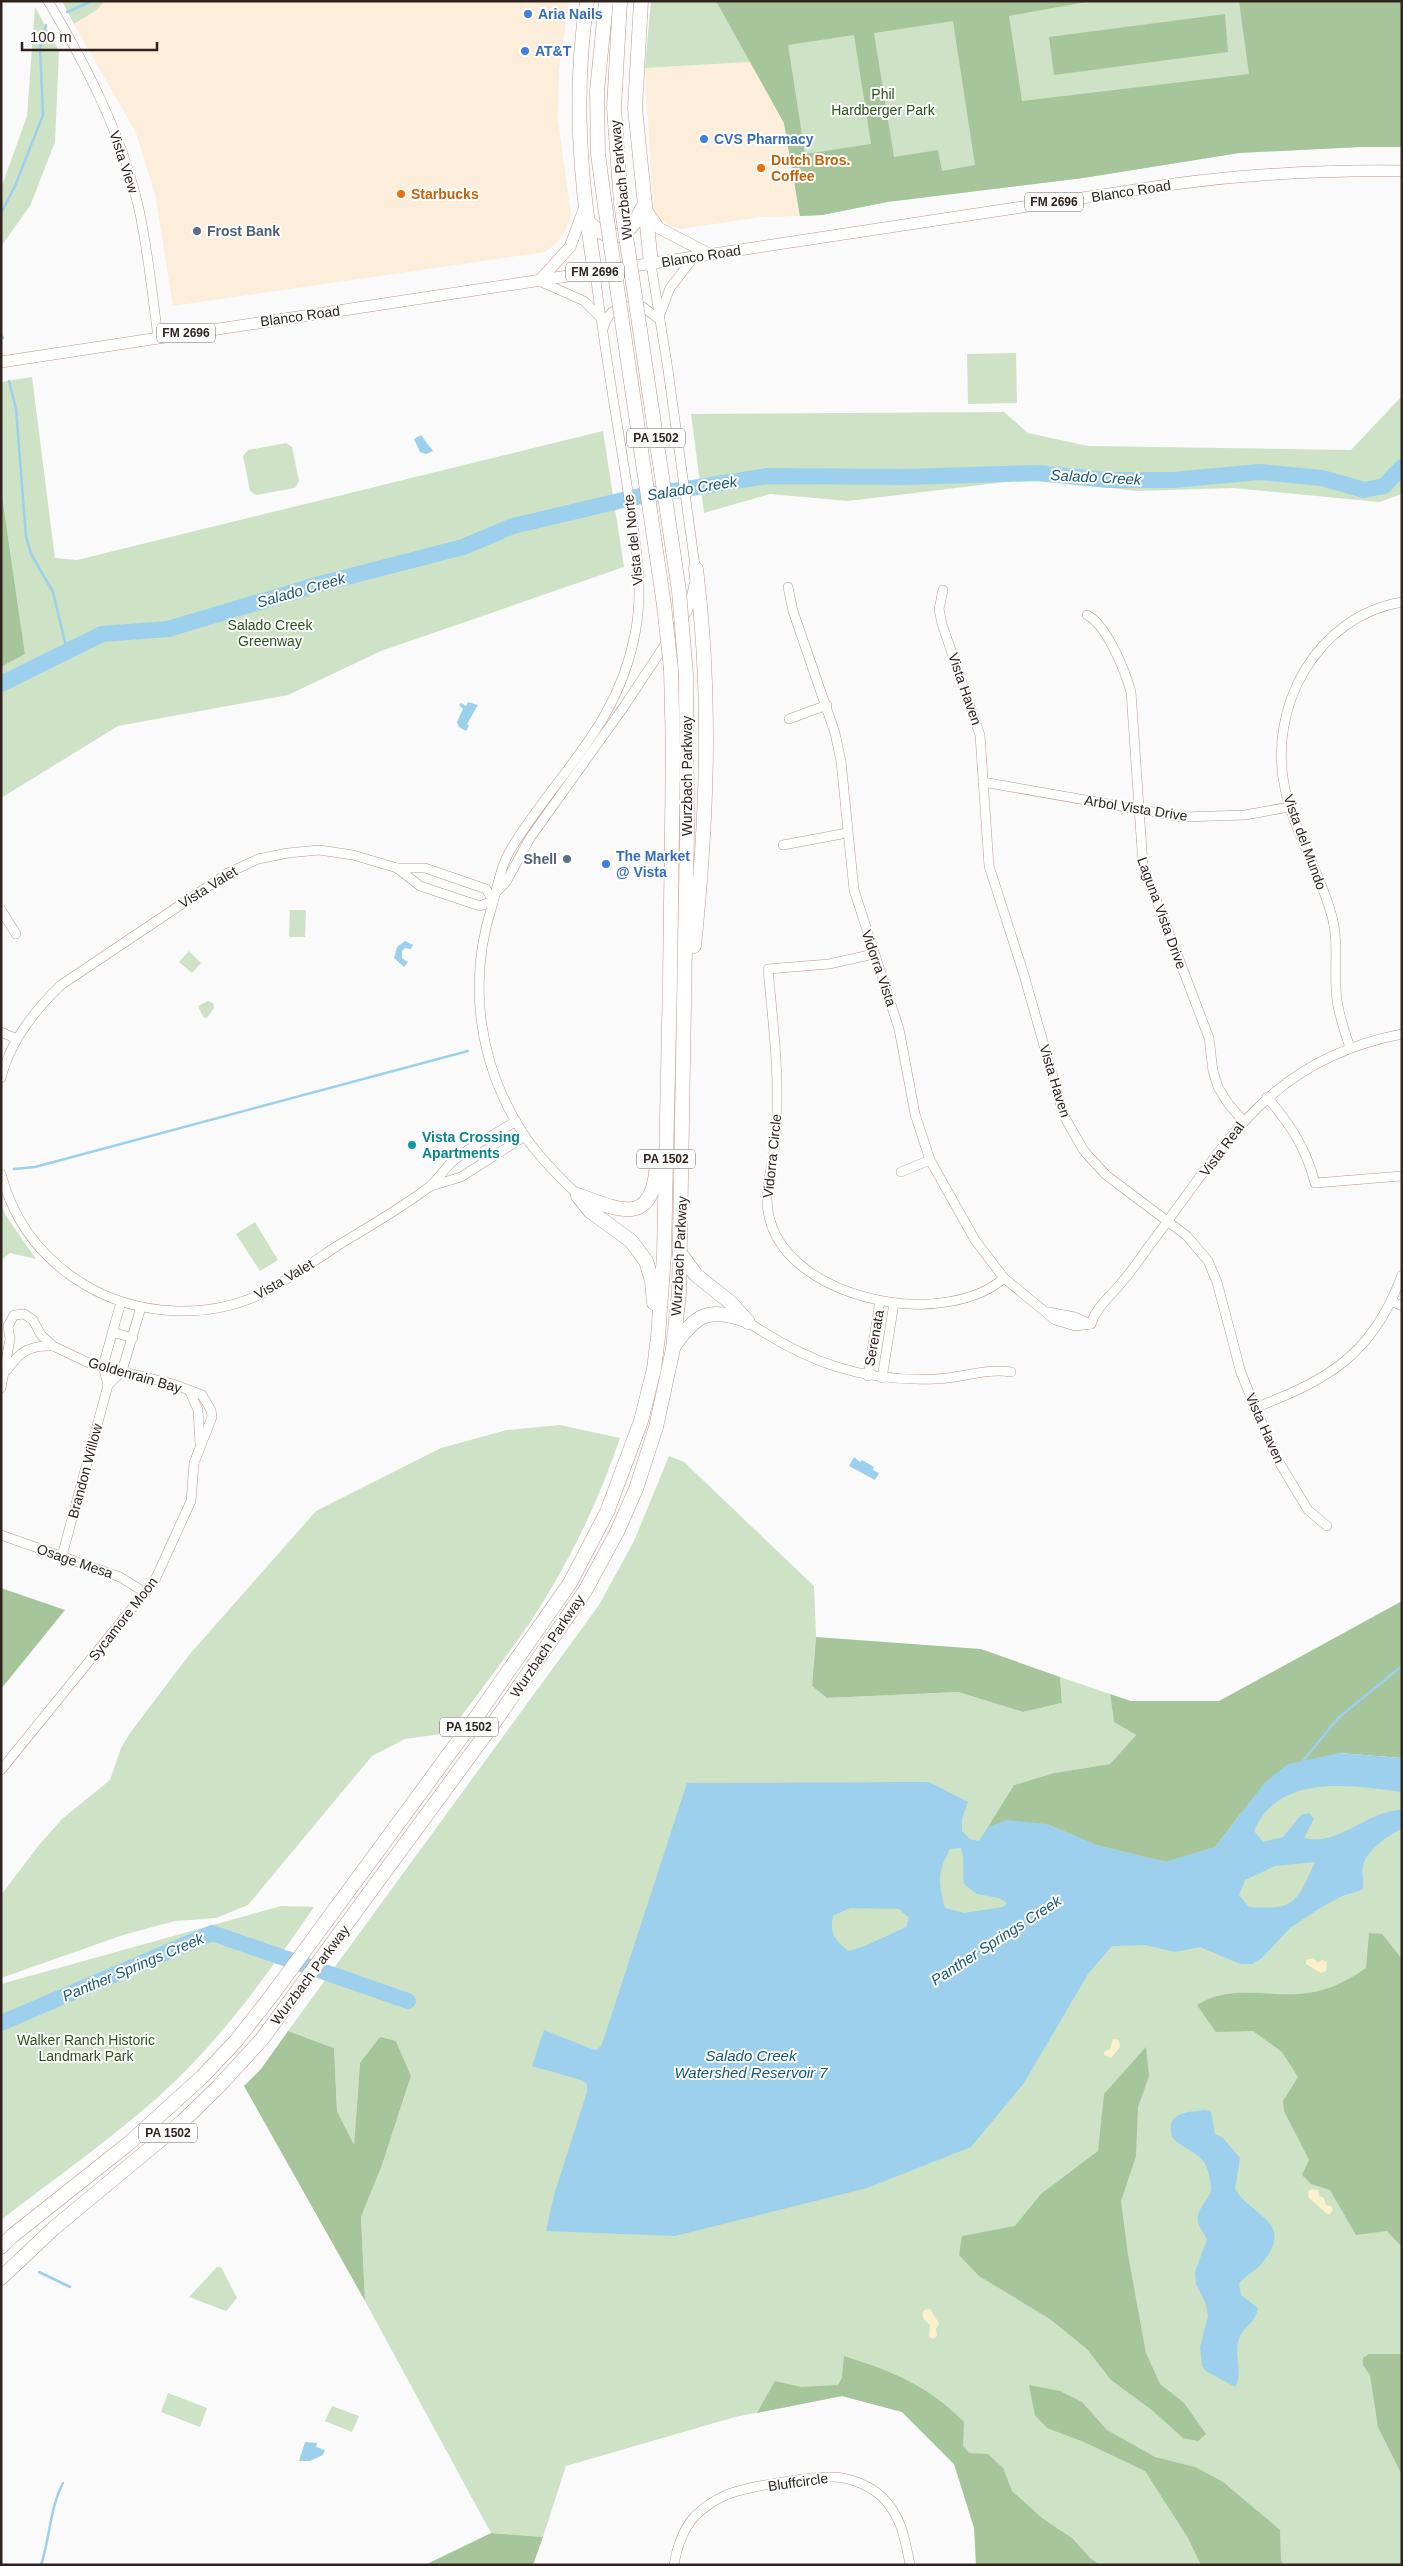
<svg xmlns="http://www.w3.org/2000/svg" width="1403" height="2566" viewBox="0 0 1403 2566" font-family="Helvetica,sans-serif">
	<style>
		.commercial { fill: #fdeedb }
		.green { fill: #cee2c6 }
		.forest { fill: #a6c59a; fill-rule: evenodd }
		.sand { fill: #fbf1cb }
		.water { fill: #9cd0ed; fill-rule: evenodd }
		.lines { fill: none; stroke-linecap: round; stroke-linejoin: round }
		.stream { stroke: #9cd0ed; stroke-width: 2.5 }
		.river { stroke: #9cd0ed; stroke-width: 16 }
		.minor-casing { stroke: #bb988a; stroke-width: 10 }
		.major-casing { stroke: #bb988a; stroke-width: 12 }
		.highway-casing { stroke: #bb988a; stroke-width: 15 }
		.minor { stroke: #fff; stroke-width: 9 }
		.major { stroke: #fff; stroke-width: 11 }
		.highway { stroke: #fff; stroke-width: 14 }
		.highway-bridge-casing { stroke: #bb988a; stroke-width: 15; stroke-linecap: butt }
		.highway-bridge { stroke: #fff; stroke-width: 14 }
		.shop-dot { fill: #3f7fe0; stroke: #fff; stroke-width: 2 }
		.food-dot { fill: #e8710a; stroke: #fff; stroke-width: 2 }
		.service-dot { fill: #5c6f8a; stroke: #fff; stroke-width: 2 }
		.culture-dot { fill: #0f9aa8; stroke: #fff; stroke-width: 2 }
		.labels { text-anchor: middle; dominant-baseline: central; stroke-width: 4; stroke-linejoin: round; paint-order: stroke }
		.shield { fill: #fff; stroke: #6e6561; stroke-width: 1 }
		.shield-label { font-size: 12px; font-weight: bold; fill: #30231d }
		.shop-label { font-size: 14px; font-weight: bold; fill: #366cbe; stroke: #fff; text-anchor: start }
		.park-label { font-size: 14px; fill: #2a5218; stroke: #fff }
		.food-label { font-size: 14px; font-weight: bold; fill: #c56008; stroke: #fff; text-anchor: start }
		.street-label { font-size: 14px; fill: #30231d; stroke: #fff }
		.service-label { font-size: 14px; font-weight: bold; fill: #4e5e75; stroke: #fff; text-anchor: start }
		.culture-label { font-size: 14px; font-weight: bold; fill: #0d838f; stroke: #fff; text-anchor: start }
		.water-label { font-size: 15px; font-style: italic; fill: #165673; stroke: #fff }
	</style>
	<rect width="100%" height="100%" fill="#fafafa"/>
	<!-- commercial -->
	<g class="commercial">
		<polygon points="104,1 569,1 559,70 558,120 571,215 566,229 558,242 545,252 173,306 155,194 136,133 74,24 98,9"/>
		<polygon points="750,62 784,123 800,216 762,217 681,229 669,226 658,218 653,207 645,68"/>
	</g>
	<!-- green -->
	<g class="green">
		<polygon points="62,1 104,1 98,9 74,24"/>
		<polygon points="651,1 1402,1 1402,147 1360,147 1239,153 1083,178 887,202 822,215 800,216 784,123 750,62 645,68"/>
		<polygon points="35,7 59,51 55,142 30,206 1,246 1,188 27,116"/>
		<polygon points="1016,353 1017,403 968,404 967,354"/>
		<polygon points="32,377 55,558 77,560 603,431 624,567 381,651 288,695 118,726 1,798 1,667 25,654 1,489 1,382"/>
		<polygon points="1402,396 1402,494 1379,502 1233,488 1137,491 1031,479 848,501 770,494 704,513 691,414 1004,412 1028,433 1088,446 1351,450"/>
		<polygon points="286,443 292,447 299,481 295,488 256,495 250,491 243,456 248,450"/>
		<polygon points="290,910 306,910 305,937 289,937"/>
		<polygon points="189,951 201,963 192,973 179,962"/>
		<polygon points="208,1001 213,1003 214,1008 207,1018 203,1017 198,1006"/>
		<polygon points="1,1204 6,1216 36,1259 10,1253 1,1260"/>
		<polygon points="255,1222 278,1260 260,1271 236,1234"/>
		<path d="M560 1425 620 1438C601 1494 577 1546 546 1597 518 1644 481 1688 449 1733L405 1739 372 1756 248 1905 216 1918 175 1921 123 1935 1 1978V1895L39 1845 62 1819 110 1780 121 1748 130 1733 189 1655 316 1511 441 1448 507 1430Z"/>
		<polygon points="669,1456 684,1462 814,1586 816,1637 812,1686 827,1698 958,1692 1023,1712 1062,1703 1060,1677 1110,1694 1114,1722 1136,1735 1110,1764 1054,1773 1014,1785 989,1827 1402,1758 1402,2565 1066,2565 1006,2517 902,2412 842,2396 735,2417 566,2466 543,2537 491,2533 365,2301 361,2217 382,2165 411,2076 396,2041 360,2063 354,2146 337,2111 334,2048 288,2031 599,1605 634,1541"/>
		<path d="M281 1906 314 1907C267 1975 219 2043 157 2098 108 2141 53 2180 1 2220V1984Z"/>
		<polygon points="217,2267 221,2267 237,2298 226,2311 189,2297"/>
		<polygon points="168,2393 207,2408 200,2427 161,2412"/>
		<polygon points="332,2406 359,2416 352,2432 325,2421"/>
	</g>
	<!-- forest -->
	<g class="forest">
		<path d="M716 1H1091L1009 16 1022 101 1249 74 1239 1H1402V147H1360L1239 153 1083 178 887 202 822 215 800 216 784 123ZM953 21 975 165 942 171 938 150 894 157 874 33ZM854 35 871 144 805 154 788 45Z"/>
		<polygon points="1225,14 1228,52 1054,75 1049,37"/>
		<polygon points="1,489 25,654 1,667"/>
		<polygon points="1,1588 65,1610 1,1689"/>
		<polygon points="1402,1601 1402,1758 1339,1753 1241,1813 1215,1847 1166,1862 1096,1845 1047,1824 988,1827 1014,1785 1054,1773 1110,1764 1136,1735 1114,1722 1110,1694 1131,1701 1219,1701"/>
		<polygon points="816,1637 981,1649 1060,1677 1062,1703 1023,1712 958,1692 827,1698 812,1686"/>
		<path d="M1369 1933 1382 1934 1402 1959V2247L1387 2231 1356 2235 1330 2190 1311 2184 1302 2175 1309 2160 1284 2111 1283 2101 1298 2077 1282 2052 1253 2031 1216 2032 1197 2005C1229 1985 1263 1996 1298 1994 1323 1993 1347 1982 1366 1968Z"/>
		<polygon points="288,2031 334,2048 337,2111 354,2145 360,2063 380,2037 396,2041 411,2076 382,2165 361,2217 365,2301 244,2086 261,2069"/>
		<polygon points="1146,2047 1149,2076 1138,2107 1136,2156 1121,2201 1128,2255 1146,2353 1160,2384 1184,2403 1206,2434 1198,2441 1183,2438 1153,2411 1111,2380 1087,2349 1050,2319 979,2276 959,2255 962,2236 1015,2226 1041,2194 1098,2151 1104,2094"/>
		<polygon points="1369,2354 1402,2354 1402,2475 1378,2427 1370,2375 1363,2365 1363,2358"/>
		<path d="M844 2356C894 2372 927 2385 964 2422L963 2446 969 2453 988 2454 1003 2468 1012 2491 1042 2518 1073 2539 1091 2559 1100 2565H976L974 2528 954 2464 902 2412 842 2396 757 2413 775 2381 801 2387 838 2385 842 2378Z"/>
		<polygon points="1029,2385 1060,2391 1082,2402 1107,2430 1155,2457 1195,2467 1223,2482 1280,2530 1281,2561 1284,2565 1201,2565 1188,2538 1145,2471 1084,2442 1047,2428 1035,2415"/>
		<polygon points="491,2533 543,2537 533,2565 425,2565"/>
	</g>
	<!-- sand -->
	<g class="sand">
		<polygon points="1313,1958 1318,1963 1322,1960 1327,1962 1326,1971 1321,1973 1306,1964 1306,1960"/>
		<polygon points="1113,2039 1119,2040 1120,2047 1111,2058 1104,2055 1104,2052 1110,2049"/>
		<polygon points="1312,2189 1318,2190 1319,2196 1324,2198 1326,2205 1331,2206 1333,2210 1330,2214 1327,2214 1309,2198 1308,2191"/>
		<path d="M930 2309 939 2323 936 2329 937 2336 933 2339 929 2337 930 2325C925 2321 920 2317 924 2310Z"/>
	</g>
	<!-- water -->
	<g class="water">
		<polygon points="421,435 433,451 426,454 420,452 414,439"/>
		<polygon points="468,702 478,705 467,724 469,726 466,731 459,727 457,722 463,709 459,705 461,703 466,706"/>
		<polygon points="405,941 413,945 411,949 405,948 402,951 402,958 408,962 404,967 394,958 397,947"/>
		<polygon points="854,1457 860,1462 862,1460 874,1467 873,1470 879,1473 875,1480 849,1466"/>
		<path d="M1339 1753 1402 1758V1792C1351 1785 1278 1773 1254 1831L1263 1842 1283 1837 1301 1815 1309 1813 1314 1819 1304 1838C1338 1847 1368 1810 1402 1810V1829C1389 1834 1365 1852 1363 1866 1361 1875 1365 1881 1362 1890L1342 1896 1320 1908 1290 1928 1262 1958 1252 1964H1240L1200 1947 1175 1952 1145 1945 1112 1946 1088 1974 1024 2083 971 2147 867 2188 675 2236 546 2231 554 2195 587 2092V2084L581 2080 532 2066 544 2030 592 2049 597 2050 602 2044 687 1783 929 1782 968 1802 962 1819V1831L970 1839 979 1841 988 1827 1007 1820 1047 1824 1096 1845 1166 1862 1215 1847 1266 1781 1288 1764ZM961 1848C965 1860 962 1871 964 1884L977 1894 999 1898 1007 1903 1003 1907 964 1913 945 1908C938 1882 937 1873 950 1849ZM1315 1862C1296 1903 1296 1910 1249 1907L1239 1895 1245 1880 1275 1866ZM850 1908 899 1909 909 1918 906 1927 865 1946 849 1951C835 1942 829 1932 833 1916Z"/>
		<path d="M1205 2110 1211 2112 1215 2134 1223 2138 1240 2158 1235 2189C1252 2217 1296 2222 1262 2263 1256 2271 1245 2275 1239 2284L1241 2295 1258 2308C1254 2326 1244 2325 1239 2339 1233 2354 1244 2372 1235 2387L1206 2371 1202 2366 1200 2347 1208 2316 1206 2304 1196 2284 1195 2272 1207 2239C1204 2234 1199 2227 1198 2222 1195 2208 1212 2199 1211 2187 1210 2180 1208 2166 1203 2161 1196 2152 1184 2148 1176 2141 1172 2138 1171 2135 1171 2131 1168 2111 1192 2112 1205 2110Z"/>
		<polygon points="305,2442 317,2443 316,2447 325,2450 323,2455 310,2461 299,2461"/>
	</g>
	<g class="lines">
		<!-- stream -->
		<g class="stream">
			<polyline points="67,12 92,1"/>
			<polyline points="1,213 15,186 43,115 40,48 46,25"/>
			<polyline points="1,335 3,338"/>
			<polyline points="9,381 16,409 26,536 31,554 53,592 67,650"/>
			<polyline points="14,1169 35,1167 468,1051"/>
			<polyline points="1303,1761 1338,1718 1402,1666"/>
			<polyline points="39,2272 70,2287"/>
			<path d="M41 2565C50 2538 50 2507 63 2483"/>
		</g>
		<!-- river -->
		<g class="river">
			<polyline points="1,684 102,634 168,629 320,584 463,547 513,526 636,497 767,476 905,477 1037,473 1108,480 1173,480 1259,472 1322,478 1364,490 1384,486 1402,467"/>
			<polyline points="1,2023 212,1933 408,2001"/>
		</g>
		<defs>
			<g id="minor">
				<path d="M48 1C86 65 121 133 138 205 148 248 152 293 158 337"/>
				<polyline points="651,264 668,370 696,573"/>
				<polyline points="539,281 584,301 600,317"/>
				<polyline points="661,312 670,288 694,257"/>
				<path d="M603 329C609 307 621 304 643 307L660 320"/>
				<polyline points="788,587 793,611 835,733 841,761 854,890 899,1029 915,1114 930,1160 975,1240 1004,1278 1055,1320 1075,1326 1091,1324"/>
				<polyline points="943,590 939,609 942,624 980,735 989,866 1024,975 1064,1116 1084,1151 1106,1175 1187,1236 1208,1261 1217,1282 1241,1373 1276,1457 1308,1510 1327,1526"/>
				<path d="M1087 615C1107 625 1125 671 1131 692L1143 865 1209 1038 1213 1071 1218 1087 1227 1102 1243 1121"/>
				<polyline points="789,719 827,705"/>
				<polyline points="983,782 1182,817 1245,815 1289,807"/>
				<polyline points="783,845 847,833"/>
				<polyline points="397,868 420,886 480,906 493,901"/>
				<polyline points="496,892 506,882 530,838 623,708 688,610 694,585"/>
				<polyline points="1,910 16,934"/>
				<path d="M874 954 829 964 768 969C772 1014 778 1060 777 1105 777 1122 776 1140 773 1158 771 1170 767 1183 767 1195 765 1260 833 1293 889 1302 925 1308 976 1303 1004 1278"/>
				<polyline points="1,1032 17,1039"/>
				<path d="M1350 1048C1345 1032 1339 1016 1337 1000 1333 971 1340 942 1331 913 1319 871 1295 833 1285 789 1267 707 1317 616 1402 602"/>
				<path d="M1 1078C10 1041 34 1011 61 985L228 873 258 859 288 853 319 850 353 855 397 868H425L486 889 493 901"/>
				<path d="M1267 1097C1290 1124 1306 1148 1315 1183L1402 1176"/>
				<polyline points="901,1172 930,1160"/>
				<path d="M1 1174C14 1222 43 1260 85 1285 137 1316 209 1320 263 1293 289 1279 313 1262 337 1246 368 1227 400 1209 429 1187 438 1180 444 1169 452 1162 470 1146 496 1134 516 1121"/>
				<polyline points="431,1186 461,1177 525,1136"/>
				<path d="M578 1195C559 1177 539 1157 524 1135 479 1066 467 984 492 906 498 886 500 867 511 849 557 773 617 728 635 634 645 585 634 534 627 485 616 414 603 343 595 272"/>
				<polyline points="1391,1301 1402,1306"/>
				<polyline points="1048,1312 1075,1317 1090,1324"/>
				<path d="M748 1322C808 1363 863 1382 936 1379 962 1378 986 1368 1011 1372"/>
				<path d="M1091 1324C1096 1307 1111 1296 1122 1282 1131 1272 1139 1260 1147 1249 1224 1148 1265 1060 1402 1034"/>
				<polyline points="112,1332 133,1338"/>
				<path d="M7 1370C20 1351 30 1345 53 1346"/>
				<polyline points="868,1376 880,1301"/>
				<polyline points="882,1378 894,1303"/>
				<polyline points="108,1385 103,1366 121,1302"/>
				<polyline points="1,1388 10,1339 8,1326 14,1315 24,1314 33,1320 41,1335 53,1346 89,1363 173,1384 202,1395 211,1410 212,1417 194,1463 191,1501 155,1580 1,1770"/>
				<polyline points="190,1392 198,1410 200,1444"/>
				<path d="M1254 1408C1329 1380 1373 1354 1402 1275"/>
				<polyline points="1,1535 120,1577 146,1593"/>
				<polyline points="62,1556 108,1385 122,1371 141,1307"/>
				<path d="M674 2565C677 2547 682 2530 695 2516 704 2507 715 2500 726 2495 745 2487 811 2476 832 2477 848 2477 869 2485 881 2496 901 2515 905 2538 910 2565"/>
			</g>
			<g id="major">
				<polyline points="645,208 659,228 709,254"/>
				<polyline points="539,281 570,247 584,209"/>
				<path d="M1 362 1174 184C1250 174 1325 170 1402 171"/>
			</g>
			<g id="highway">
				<path d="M587 1C573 93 580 181 595 272"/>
				<polyline points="620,1 614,108 621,203"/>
				<polyline points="641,1 635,108 651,264"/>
				<polyline points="605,206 598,154 597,91 606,1"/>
				<path d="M586 220C613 247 629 237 643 207"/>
				<path d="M694 946C707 821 712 694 696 569"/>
				<path d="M578 1195C623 1212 654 1226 657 1161"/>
				<polyline points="578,1196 590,1211 631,1241 646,1261 652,1281 654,1303"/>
				<polyline points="680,1253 696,1275 731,1303 748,1322"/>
				<path d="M674 1346C696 1315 707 1307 745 1320"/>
				<polyline points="1,2247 12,2236 128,2144 202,2077 236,2041 272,1995 477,1716 570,1583 607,1512 641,1421 654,1369 658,1337 664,1255 670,981 673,752 671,669"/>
				<polyline points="1,2278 54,2228 182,2122 218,2087 262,2039 491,1727 585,1591 617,1532 636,1489 656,1427 673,1349 679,1293 687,830 686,675"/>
			</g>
		</defs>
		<!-- minor casing -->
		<use href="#minor" class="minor-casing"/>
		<!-- major casing -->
		<use href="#major" class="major-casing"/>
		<!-- highway casing -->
		<use href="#highway" class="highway-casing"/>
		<!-- minor -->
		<use href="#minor" class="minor"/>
		<!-- major -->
		<use href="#major" class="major"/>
		<!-- highway -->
		<use href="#highway" class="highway"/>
		<defs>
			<g id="highway-bridge">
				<polyline points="621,203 679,591 686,675"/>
				<polyline points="605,206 664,605 671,669"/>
			</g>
		</defs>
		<!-- highway-bridge casing -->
		<use href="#highway-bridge" class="highway-bridge-casing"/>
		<!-- highway-bridge -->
		<use href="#highway-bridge" class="highway-bridge"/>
	</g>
	<!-- markers -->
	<g class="shop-dot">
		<circle cx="528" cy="14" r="5"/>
		<circle cx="525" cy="51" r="5"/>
		<circle cx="704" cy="139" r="5"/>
		<circle cx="606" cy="864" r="5"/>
	</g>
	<g class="food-dot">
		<circle cx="761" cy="168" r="5"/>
		<circle cx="401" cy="194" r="5"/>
	</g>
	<g class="service-dot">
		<circle cx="197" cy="231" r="5"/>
		<circle cx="567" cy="859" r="5"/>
	</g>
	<circle class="culture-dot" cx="412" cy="1145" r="5"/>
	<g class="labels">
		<!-- shield labels -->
		<g class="shield">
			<rect x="1025" y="192.5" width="58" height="19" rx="4"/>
			<rect x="566" y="262.5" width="58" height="19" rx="4"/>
			<rect x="157" y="323.5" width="58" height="19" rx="4"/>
			<rect x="627" y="428.5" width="58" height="19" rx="4"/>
			<rect x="637" y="1149.5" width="58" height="19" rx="4"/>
			<rect x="440" y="1717.5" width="58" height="19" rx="4"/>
			<rect x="139" y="2123.5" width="58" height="19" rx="4"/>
		</g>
		<g class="shield-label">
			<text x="1054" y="202">FM 2696</text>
			<text x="595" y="272">FM 2696</text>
			<text x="186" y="333">FM 2696</text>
			<text x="656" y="438">PA 1502</text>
			<text x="666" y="1159">PA 1502</text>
			<text x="469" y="1727">PA 1502</text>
			<text x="168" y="2133">PA 1502</text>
		</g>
		<!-- shop labels -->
		<g class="shop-label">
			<text x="538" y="14">Aria Nails</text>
			<text x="535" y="51">AT&amp;T</text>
			<text x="714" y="139">CVS Pharmacy</text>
			<text x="616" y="856">The Market<tspan x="616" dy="16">@ Vista</tspan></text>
		</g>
		<!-- park labels -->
		<g class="park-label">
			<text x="883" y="94">Phil<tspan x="883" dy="16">Hardberger Park</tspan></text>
			<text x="270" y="625">Salado Creek<tspan x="270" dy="16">Greenway</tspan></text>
			<text x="86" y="2040">Walker Ranch Historic<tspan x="86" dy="16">Landmark Park</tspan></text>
		</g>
		<!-- food labels -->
		<g class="food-label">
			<text x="771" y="160">Dutch Bros.<tspan x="771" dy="16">Coffee</tspan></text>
			<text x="411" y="194">Starbucks</text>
		</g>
		<!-- street labels -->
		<g class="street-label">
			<text transform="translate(124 162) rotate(72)">Vista View</text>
			<text transform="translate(621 180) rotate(-96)">Wurzbach Parkway</text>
			<text transform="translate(1131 191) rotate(-9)">Blanco Road</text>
			<text transform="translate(701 256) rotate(-9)">Blanco Road</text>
			<text transform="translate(300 316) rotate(-8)">Blanco Road</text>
			<text transform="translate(633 540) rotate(-96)">Vista del Norte</text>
			<text transform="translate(965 689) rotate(71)">Vista Haven</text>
			<text transform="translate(687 776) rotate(-90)">Wurzbach Parkway</text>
			<text transform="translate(1136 808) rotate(9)">Arbol Vista Drive</text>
			<text transform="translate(1305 842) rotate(70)">Vista del Mundo</text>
			<text transform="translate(208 887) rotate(-32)">Vista Valet</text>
			<text transform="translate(1162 913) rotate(70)">Laguna Vista Drive</text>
			<text transform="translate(879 968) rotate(71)">Vidorra Vista</text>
			<text transform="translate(1055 1081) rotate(73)">Vista Haven</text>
			<text transform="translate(1222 1149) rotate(-53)">Vista Real</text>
			<text transform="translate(772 1156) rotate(-84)">Vidorra Circle</text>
			<text transform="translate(679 1256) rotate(-87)">Wurzbach Parkway</text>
			<text transform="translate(284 1279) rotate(-30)">Vista Valet</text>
			<text transform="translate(874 1338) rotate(-80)">Serenata</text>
			<text transform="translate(135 1375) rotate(16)">Goldenrain Bay</text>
			<text transform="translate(1265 1428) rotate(66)">Vista Haven</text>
			<text transform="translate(85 1471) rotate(-75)">Brandon Willow</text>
			<text transform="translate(75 1561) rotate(19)">Osage Mesa</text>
			<text transform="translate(123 1619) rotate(-52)">Sycamore Moon</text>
			<text transform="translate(547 1646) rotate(-56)">Wurzbach Parkway</text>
			<text transform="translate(310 1975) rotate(-53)">Wurzbach Parkway</text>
			<text transform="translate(798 2482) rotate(-8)">Bluffcircle</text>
		</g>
		<!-- service labels -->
		<g class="service-label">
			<text x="207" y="231">Frost Bank</text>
			<text x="557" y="859" text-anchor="end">Shell</text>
		</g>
		<!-- culture labels -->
		<g class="culture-label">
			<text x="422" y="1137">Vista Crossing<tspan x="422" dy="16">Apartments</tspan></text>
		</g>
		<!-- water labels -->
		<g class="water-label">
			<text transform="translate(1096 477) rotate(3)">Salado Creek</text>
			<text transform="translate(692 488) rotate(-9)">Salado Creek</text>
			<text transform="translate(301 590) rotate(-16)">Salado Creek</text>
			<text transform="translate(996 1940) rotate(-33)">Panther Springs Creek</text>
			<text transform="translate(133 1967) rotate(-23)">Panther Springs Creek</text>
			<text x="751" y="2055">Salado Creek<tspan x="751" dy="17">Watershed Reservoir 7</tspan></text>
		</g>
	</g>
	<!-- border -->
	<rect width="1403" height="2566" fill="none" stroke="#30231d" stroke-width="5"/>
	<!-- scale -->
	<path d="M22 42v8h135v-8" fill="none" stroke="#30231d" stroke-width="2.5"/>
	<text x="30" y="42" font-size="15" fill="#30231d" stroke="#ffffff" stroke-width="4" paint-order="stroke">100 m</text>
</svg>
